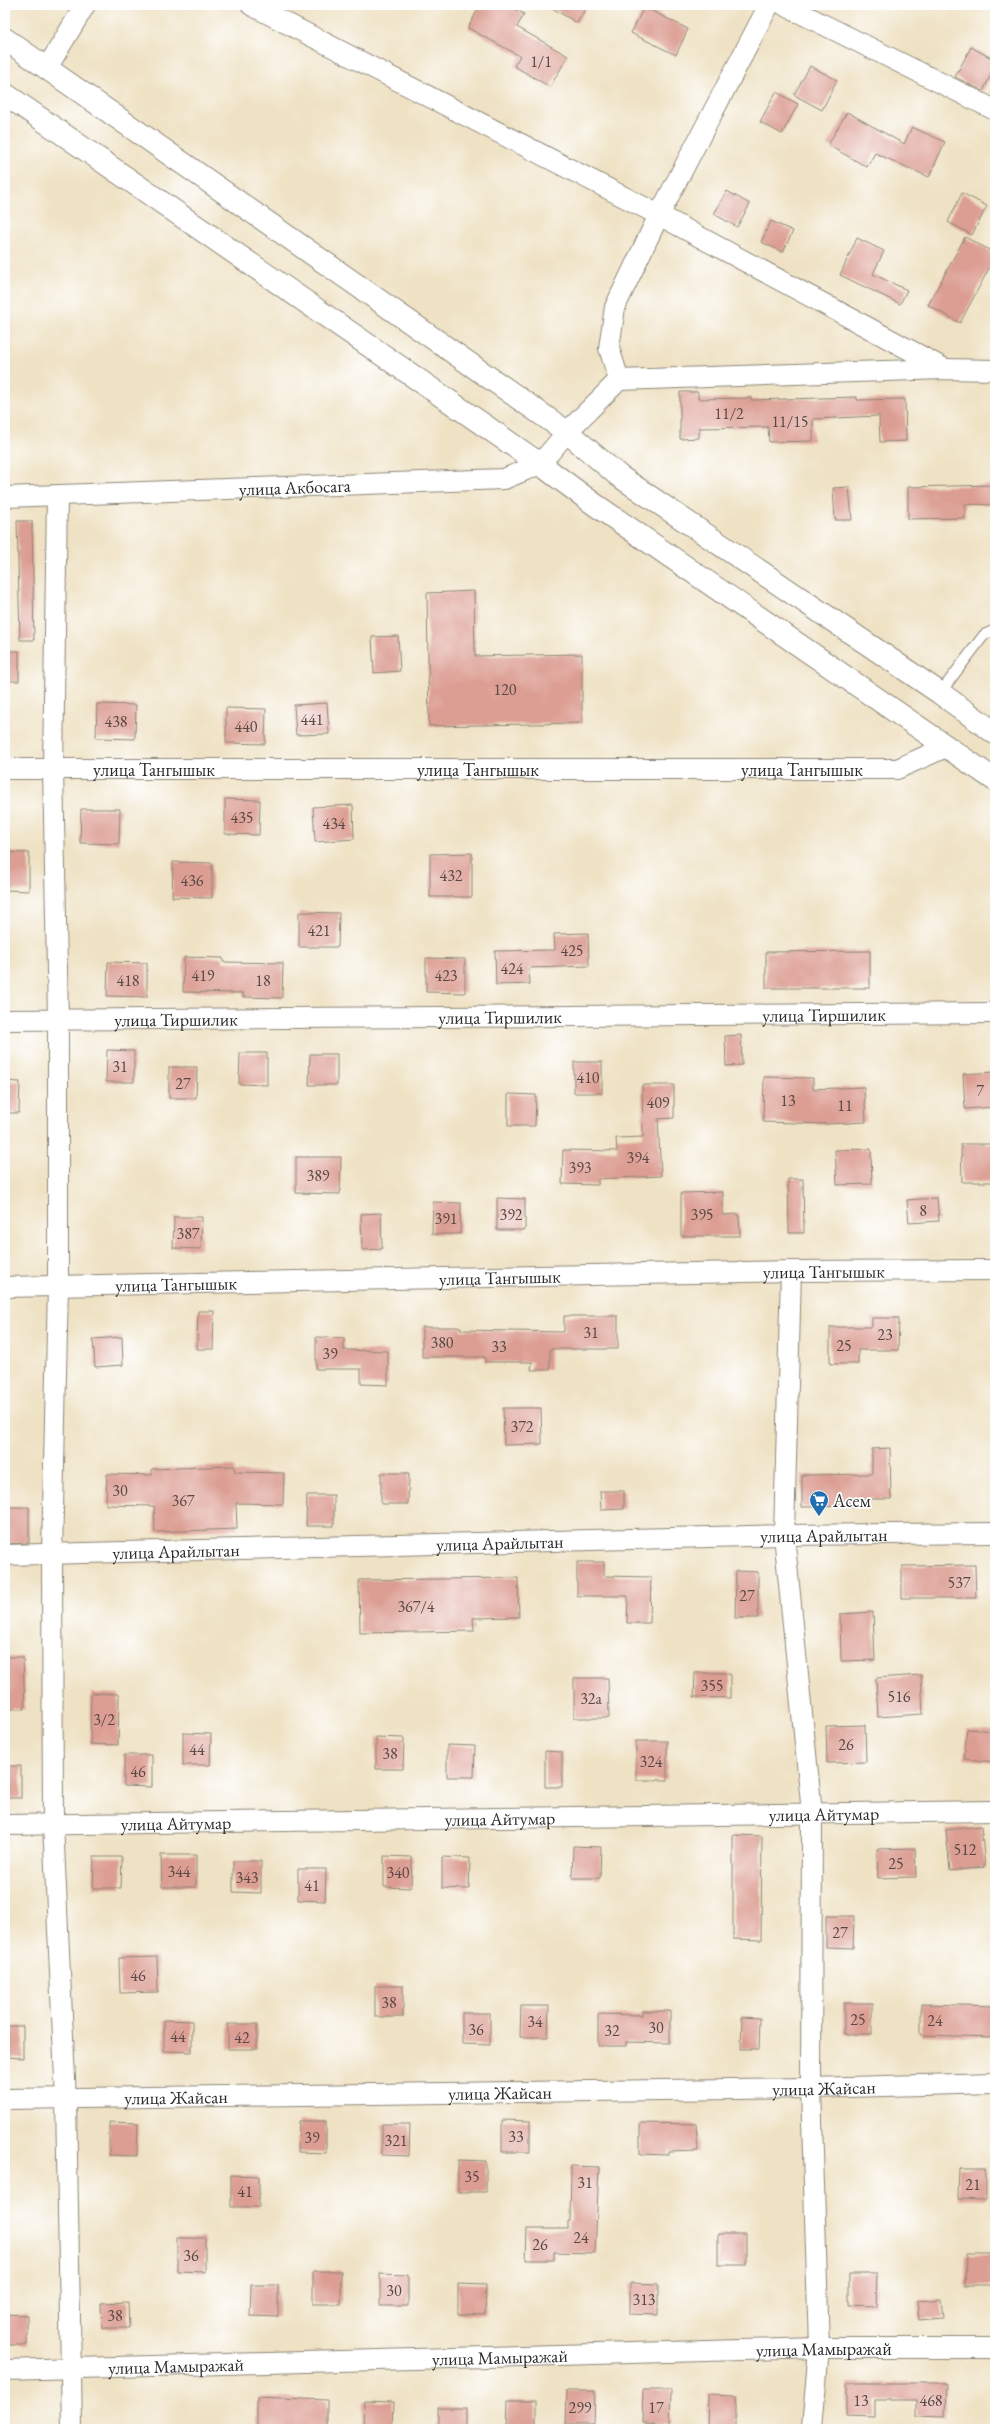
<svg xmlns="http://www.w3.org/2000/svg" width="1000" height="2434" viewBox="0 0 1000 2434" font-family="'EB Garamond',serif">
	<style>
		.building { fill: #dc9d92 }
		.lines { fill: none; stroke-linecap: round; stroke-linejoin: round }
		.lane-casing { stroke: #8d8678; stroke-width: 12 }
		.street-casing { stroke: #8d8678; stroke-width: 22 }
		.highway-casing { stroke: #8d8678; stroke-width: 24 }
		.lane { stroke: #fff; stroke-width: 10 }
		.street { stroke: #fff; stroke-width: 20 }
		.highway { stroke: #fff; stroke-width: 22 }
		.labels { text-anchor: middle; dominant-baseline: central; stroke-width: 3.5; stroke-linejoin: round; paint-order: stroke }
		.number-label { font-size: 16px; fill: #574845 }
		.street-label { font-size: 18px; fill: #2b2b2b; stroke: #fff }
		.poi-label { font-size: 18px; fill: #2b2b2b; stroke: #fff; text-anchor: start }
	</style>
	<rect width="100%" height="100%" fill="#fff"/>
	<filter id="ink" filterUnits="userSpaceOnUse"><feTurbulence type="fractalNoise" baseFrequency=".025" numOctaves="2"/><feDisplacementMap in="SourceGraphic" scale="8" xChannelSelector="R" yChannelSelector="G"/><feConvolveMatrix kernelMatrix="1 2 1 2 8 2 1 2 1" color-interpolation-filters="sRGB"/></filter>
	<filter id="wash" filterUnits="userSpaceOnUse"><feTurbulence type="fractalNoise" baseFrequency=".012" numOctaves="4" result="noise"/><feDisplacementMap in="SourceGraphic" scale="16" xChannelSelector="R" yChannelSelector="G"/><feGaussianBlur stdDeviation="0.9" result="paint"/><feColorMatrix in="noise" values="0 0 0 0 0 0 0 0 0 0 0 0 0 0 0 0 0 1.4 0 .05"/><feComposite in="paint" operator="in"/></filter>
	<g filter="url(#wash)">
		<rect width="100%" height="100%" fill="#efe2c4"/>
		<g id="blocks">
			<!-- building -->
			<g class="building">
				<polygon points="480,5 507,5 524,14 517,27 568,56 550,87 514,66 520,56 468,28"/>
				<polygon points="547,5 588,5 577,23"/>
				<polygon points="644,7 688,29 676,55 631,33"/>
				<polygon points="971,47 995,60 995,67 983,91 955,77"/>
				<polygon points="810,66 837,80 822,110 794,95"/>
				<polygon points="776,92 798,104 782,134 760,122"/>
				<polygon points="847,112 904,144 912,127 945,142 929,177 875,153 867,167 828,145"/>
				<polygon points="727,191 750,204 737,227 714,214"/>
				<polygon points="962,193 987,206 972,235 948,222"/>
				<polygon points="771,221 793,231 783,252 761,242"/>
				<polygon points="965,237 995,253 995,257 960,323 928,305"/>
				<polygon points="857,238 884,251 873,274 907,290 900,304 840,275"/>
				<polygon points="680,392 698,392 698,399 751,398 751,400 857,397 857,400 905,399 906,441 880,442 879,416 813,419 813,441 769,442 768,427 699,428 699,438 680,439"/>
				<polygon points="995,485 995,505 965,504 965,518 908,519 908,487"/>
				<polygon points="849,487 852,520 835,520 833,488"/>
				<polygon points="17,521 32,521 34,640 20,640"/>
				<polygon points="474,591 475,656 582,654 582,723 429,726 427,593"/>
				<polygon points="398,636 400,671 374,673 372,637"/>
				<rect x="5" y="651" width="14" height="30"/>
				<polygon points="327,703 329,734 296,735 294,705"/>
				<polygon points="97,704 136,705 135,739 96,738"/>
				<polygon points="226,708 266,709 265,744 226,743"/>
				<polygon points="225,799 260,800 259,835 225,834"/>
				<polygon points="353,805 354,839 315,842 313,807"/>
				<polygon points="81,809 120,809 119,844 80,843"/>
				<polygon points="5,852 29,853 29,891 5,890"/>
				<polygon points="472,853 472,897 430,897 430,854"/>
				<polygon points="173,862 212,863 212,898 172,897"/>
				<polygon points="299,912 339,913 338,947 299,947"/>
				<polygon points="588,933 589,966 529,968 530,984 496,985 495,951 555,950 554,934"/>
				<polygon points="870,951 870,988 766,988 766,952"/>
				<polygon points="184,957 223,958 223,962 283,963 282,998 243,997 243,993 183,992"/>
				<polygon points="426,958 465,959 465,993 426,992"/>
				<polygon points="108,962 147,963 147,997 107,996"/>
				<polygon points="741,1035 742,1065 726,1066 725,1036"/>
				<polygon points="107,1050 134,1051 134,1082 106,1082"/>
				<polygon points="240,1053 267,1053 267,1085 239,1084"/>
				<polygon points="310,1054 337,1054 337,1085 309,1085"/>
				<rect x="574" y="1062" width="28" height="31"/>
				<polygon points="169,1067 197,1067 196,1098 169,1098"/>
				<polygon points="995,1072 995,1107 965,1109 963,1074"/>
				<polygon points="764,1077 813,1078 813,1089 864,1087 866,1122 827,1124 763,1122"/>
				<polygon points="5,1081 20,1082 19,1113 5,1113"/>
				<polygon points="642,1085 674,1085 674,1118 658,1119 661,1176 598,1179 598,1185 562,1184 563,1150 617,1151 616,1138 643,1137"/>
				<polygon points="508,1094 536,1095 535,1126 508,1126"/>
				<polygon points="961,1144 995,1144 995,1182 962,1182"/>
				<polygon points="871,1149 872,1184 837,1185 835,1150"/>
				<polygon points="296,1157 341,1157 340,1194 296,1193"/>
				<polygon points="788,1179 803,1179 804,1233 789,1233"/>
				<polygon points="723,1192 723,1215 739,1214 740,1236 681,1236 681,1193"/>
				<polygon points="497,1198 525,1199 525,1230 497,1230"/>
				<polygon points="937,1198 939,1221 909,1223 907,1200"/>
				<polygon points="433,1202 461,1203 460,1234 432,1234"/>
				<polygon points="381,1213 382,1249 362,1250 361,1214"/>
				<polygon points="174,1217 202,1217 201,1249 173,1248"/>
				<polygon points="198,1311 214,1311 213,1349 197,1349"/>
				<polygon points="564,1316 618,1316 618,1349 550,1349 550,1370 531,1370 532,1362 485,1362 485,1357 422,1357 422,1327 461,1327 461,1330 564,1332"/>
				<polygon points="872,1318 899,1318 898,1350 858,1350 858,1364 830,1364 830,1327 872,1327"/>
				<polygon points="122,1337 123,1365 95,1367 93,1339"/>
				<polygon points="316,1337 344,1338 344,1350 388,1351 388,1385 361,1384 361,1369 316,1369"/>
				<polygon points="503,1408 541,1408 542,1444 504,1445"/>
				<polygon points="890,1448 891,1499 859,1499 859,1506 802,1507 802,1475 872,1474 872,1449"/>
				<polygon points="234,1466 235,1472 284,1473 283,1504 236,1503 237,1529 155,1532 154,1506 106,1505 107,1474 152,1475 152,1469"/>
				<polygon points="381,1473 409,1473 408,1504 381,1504"/>
				<polygon points="600,1491 624,1491 624,1509 601,1510"/>
				<polygon points="307,1495 334,1495 334,1526 306,1526"/>
				<polygon points="5,1507 29,1507 29,1543 5,1544"/>
				<polygon points="577,1562 604,1562 604,1576 651,1577 650,1623 627,1623 628,1596 577,1596"/>
				<polygon points="975,1565 976,1598 902,1598 902,1566"/>
				<polygon points="736,1571 758,1572 758,1618 735,1618"/>
				<polygon points="518,1578 519,1617 473,1618 474,1631 360,1633 359,1580"/>
				<polygon points="873,1612 875,1660 841,1661 840,1614"/>
				<polygon points="6,1657 23,1657 25,1709 7,1709"/>
				<polygon points="695,1673 730,1673 730,1698 694,1697"/>
				<polygon points="921,1675 923,1714 878,1717 876,1678"/>
				<polygon points="574,1678 608,1678 609,1718 574,1718"/>
				<polygon points="91,1693 119,1694 118,1745 90,1744"/>
				<polygon points="865,1725 866,1762 827,1763 826,1726"/>
				<polygon points="967,1729 995,1731 995,1762 964,1759"/>
				<polygon points="183,1733 211,1734 210,1765 183,1765"/>
				<polygon points="376,1737 404,1738 403,1769 376,1769"/>
				<rect x="636" y="1741" width="31" height="39"/>
				<polygon points="447,1745 475,1746 474,1777 447,1777"/>
				<polygon points="545,1751 562,1752 562,1787 545,1787"/>
				<polygon points="124,1755 152,1755 152,1787 124,1786"/>
				<rect x="5" y="1766" width="16" height="32"/>
				<polygon points="981,1826 985,1867 950,1871 946,1830"/>
				<polygon points="733,1835 762,1836 761,1940 733,1939"/>
				<polygon points="573,1846 601,1847 600,1878 572,1878"/>
				<polygon points="915,1848 916,1877 878,1878 877,1849"/>
				<polygon points="161,1855 196,1855 196,1887 162,1887"/>
				<polygon points="384,1856 412,1857 411,1888 384,1887"/>
				<polygon points="94,1857 122,1857 121,1888 93,1888"/>
				<polygon points="442,1857 470,1858 469,1889 442,1888"/>
				<polygon points="233,1861 261,1861 261,1893 233,1892"/>
				<polygon points="298,1869 326,1869 325,1901 298,1900"/>
				<polygon points="826,1916 854,1916 853,1948 826,1947"/>
				<polygon points="157,1957 158,1992 120,1993 119,1958"/>
				<rect x="375" y="1986" width="28" height="31"/>
				<rect x="844" y="2003" width="28" height="31"/>
				<polygon points="921,2004 995,2006 995,2037 921,2035"/>
				<polygon points="521,2006 549,2006 548,2037 520,2037"/>
				<polygon points="642,2011 670,2011 670,2043 626,2042 626,2046 598,2046 598,2014 642,2015"/>
				<polygon points="462,2013 490,2013 490,2045 462,2044"/>
				<polygon points="742,2017 760,2018 759,2049 741,2049"/>
				<polygon points="164,2020 192,2021 192,2052 164,2051"/>
				<rect x="228" y="2024" width="29" height="25"/>
				<polygon points="5,2026 23,2026 23,2058 5,2057"/>
				<polygon points="502,2120 530,2121 530,2152 502,2152"/>
				<polygon points="299,2121 326,2121 326,2153 298,2152"/>
				<polygon points="109,2122 138,2123 137,2156 109,2155"/>
				<polygon points="640,2123 696,2124 698,2151 668,2152 668,2155 640,2154"/>
				<polygon points="382,2124 410,2124 409,2156 382,2155"/>
				<polygon points="458,2160 486,2161 486,2192 458,2192"/>
				<polygon points="571,2166 599,2167 595,2253 554,2252 554,2260 526,2260 527,2229 568,2229 568,2221 570,2221"/>
				<polygon points="959,2168 986,2168 986,2200 958,2199"/>
				<polygon points="231,2175 259,2176 259,2207 231,2207"/>
				<rect x="718" y="2234" width="28" height="31"/>
				<polygon points="177,2238 205,2238 205,2272 177,2271"/>
				<polygon points="966,2254 993,2254 993,2285 965,2285"/>
				<rect x="313" y="2271" width="28" height="33"/>
				<polygon points="380,2274 408,2275 408,2306 380,2306"/>
				<polygon points="849,2274 877,2274 876,2306 849,2305"/>
				<polygon points="458,2283 486,2284 485,2315 458,2314"/>
				<polygon points="630,2283 658,2284 658,2315 630,2314"/>
				<polygon points="251,2285 278,2285 278,2317 250,2316"/>
				<polygon points="941,2299 943,2318 919,2320 917,2301"/>
				<polygon points="128,2302 129,2328 102,2328 101,2303"/>
				<polygon points="5,2314 27,2315 27,2345 5,2345"/>
				<polygon points="847,2383 946,2383 945,2417 917,2416 917,2400 875,2400 875,2417 847,2416"/>
				<polygon points="643,2390 671,2390 670,2424 642,2423"/>
				<polygon points="567,2391 595,2391 594,2424 566,2424"/>
				<polygon points="708,2394 736,2395 736,2428 707,2428"/>
				<polygon points="257,2397 327,2400 327,2429 257,2429"/>
				<polygon points="364,2401 393,2402 392,2426 363,2425"/>
				<polygon points="508,2401 536,2401 536,2429 507,2429"/>
				<rect x="438" y="2408" width="28" height="21"/>
			</g>
		</g>
	</g>
	<g filter="url(#ink)">
		<use href="#blocks" fill-opacity="0" stroke="#8d8678" stroke-width="1"/>
		<g class="lines">
			<defs>
				<polyline id="lane" points="940,693 984,635 995,630"/>
				<g id="street">
					<polyline points="251,5 659,215 945,369"/>
					<polyline points="784,5 995,110"/>
					<polyline points="47,68 85,5"/>
					<polyline points="619,380 945,369 995,370"/>
					<polyline points="57,496 53,769 58,1019 58,1285 52,1554 53,1824 66,2100 72,2429"/>
					<path id="s1" d="M5 497 504 479 540 464 567 432 619 380 609 348 615 307 659 215 769 5"/>
					<path id="s2" d="M5 769H897L946 747"/>
					<path id="s3" d="M5 1020 995 1013"/>
					<polyline points="791,1271 784,1535 812,1813 811,2088 819,2348 812,2429"/>
					<path id="s4" d="M5 1287 791 1271 995 1270"/>
					<path id="s5" d="M5 1555 784 1535 995 1533"/>
					<path id="s6" d="M5 1825 995 1811"/>
					<path id="s7" d="M5 2099 811 2088 995 2083"/>
					<path id="s8" d="M5 2370 819 2348H995"/>
				</g>
				<g id="highway">
					<polyline points="5,39 567,432 619,476 940,693 995,733"/>
					<polyline points="5,94 540,464 594,504 995,780"/>
				</g>
			</defs>
			<!-- lane casing -->
			<use href="#lane" class="lane-casing"/>
			<!-- street casing -->
			<use href="#street" class="street-casing"/>
			<!-- highway casing -->
			<use href="#highway" class="highway-casing"/>
			<!-- lane -->
			<use href="#lane" class="lane"/>
			<!-- street -->
			<use href="#street" class="street"/>
			<!-- highway -->
			<use href="#highway" class="highway"/>
		</g>
	</g>
	<!-- icons -->
	<defs>
		<symbol id="supermarket-pin" viewBox="-11 -11 22 30"><path d="M0 17L-7.5 6A9.5 9.5 0 1 1 7.5 6Z" fill="#1f6fb2" stroke="#fff"/><path d="M-6-5.5h2.5l.6 2H6L4.5 2H-2.5L-4.4-4H-6ZM-1.5 3.2a1.3 1.3 0 1 0 .1 0ZM3 3.2a1.3 1.3 0 1 0 .1 0Z" fill="#fff"/></symbol>
	</defs>
	<g fill-rule="evenodd">
		<use href="#supermarket-pin" x="808" y="1489" width="22" height="30"/>
	</g>
	<g class="labels">
		<!-- number labels -->
		<g class="number-label">
			<text x="541" y="61">1/1</text>
			<text x="729" y="413">11/2</text>
			<text x="790" y="421">11/15</text>
			<text x="505" y="689">120</text>
			<text x="312" y="719">441</text>
			<text x="116" y="721">438</text>
			<text x="246" y="726">440</text>
			<text x="242" y="817">435</text>
			<text x="334" y="823">434</text>
			<text x="451" y="875">432</text>
			<text x="192" y="880">436</text>
			<text x="319" y="930">421</text>
			<text x="572" y="950">425</text>
			<text x="512" y="968">424</text>
			<text x="203" y="975">419</text>
			<text x="446" y="975">423</text>
			<text x="128" y="980">418</text>
			<text x="263" y="980">18</text>
			<text x="120" y="1066">31</text>
			<text x="588" y="1077">410</text>
			<text x="183" y="1083">27</text>
			<text x="980" y="1090">7</text>
			<text x="788" y="1100">13</text>
			<text x="658" y="1102">409</text>
			<text x="845" y="1105">11</text>
			<text x="638" y="1157">394</text>
			<text x="580" y="1167">393</text>
			<text x="318" y="1175">389</text>
			<text x="923" y="1210">8</text>
			<text x="511" y="1214">392</text>
			<text x="702" y="1214">395</text>
			<text x="446" y="1218">391</text>
			<text x="188" y="1233">387</text>
			<text x="591" y="1332">31</text>
			<text x="885" y="1334">23</text>
			<text x="442" y="1342">380</text>
			<text x="844" y="1345">25</text>
			<text x="499" y="1346">33</text>
			<text x="330" y="1353">39</text>
			<text x="522" y="1426">372</text>
			<text x="120" y="1490">30</text>
			<text x="183" y="1500">367</text>
			<text x="959" y="1582">537</text>
			<text x="747" y="1595">27</text>
			<text x="416" y="1606">367/4</text>
			<text x="712" y="1685">355</text>
			<text x="899" y="1696">516</text>
			<text x="591" y="1698">32а</text>
			<text x="104" y="1719">3/2</text>
			<text x="846" y="1744">26</text>
			<text x="197" y="1749">44</text>
			<text x="390" y="1753">38</text>
			<text x="651" y="1761">324</text>
			<text x="138" y="1771">46</text>
			<text x="965" y="1849">512</text>
			<text x="896" y="1863">25</text>
			<text x="179" y="1871">344</text>
			<text x="398" y="1872">340</text>
			<text x="247" y="1877">343</text>
			<text x="312" y="1885">41</text>
			<text x="840" y="1932">27</text>
			<text x="138" y="1975">46</text>
			<text x="389" y="2002">38</text>
			<text x="858" y="2019">25</text>
			<text x="935" y="2020">24</text>
			<text x="535" y="2021">34</text>
			<text x="656" y="2027">30</text>
			<text x="476" y="2029">36</text>
			<text x="612" y="2030">32</text>
			<text x="178" y="2036">44</text>
			<text x="242" y="2037">42</text>
			<text x="516" y="2136">33</text>
			<text x="312" y="2137">39</text>
			<text x="396" y="2140">321</text>
			<text x="472" y="2176">35</text>
			<text x="585" y="2182">31</text>
			<text x="973" y="2184">21</text>
			<text x="245" y="2191">41</text>
			<text x="581" y="2237">24</text>
			<text x="540" y="2244">26</text>
			<text x="191" y="2255">36</text>
			<text x="394" y="2290">30</text>
			<text x="644" y="2299">313</text>
			<text x="115" y="2315">38</text>
			<text x="861" y="2400">13</text>
			<text x="931" y="2400">468</text>
			<text x="580" y="2407">299</text>
			<text x="656" y="2407">17</text>
		</g>
		<!-- street labels -->
		<g class="street-label">
			<text stroke="none"><textPath href="#s1" startOffset="290">улица Акбосага</textPath></text>
			<text stroke="none"><textPath href="#s2" startOffset="149">улица Тангышык</textPath></text>
			<text stroke="none"><textPath href="#s2" startOffset="473">улица Тангышык</textPath></text>
			<text stroke="none"><textPath href="#s2" startOffset="797">улица Тангышык</textPath></text>
			<text stroke="none"><textPath href="#s3" startOffset="819">улица Тиршилик</textPath></text>
			<text stroke="none"><textPath href="#s3" startOffset="495">улица Тиршилик</textPath></text>
			<text stroke="none"><textPath href="#s3" startOffset="171">улица Тиршилик</textPath></text>
			<text stroke="none"><textPath href="#s4" startOffset="819">улица Тангышык</textPath></text>
			<text stroke="none"><textPath href="#s4" startOffset="495">улица Тангышык</textPath></text>
			<text stroke="none"><textPath href="#s4" startOffset="171">улица Тангышык</textPath></text>
			<text stroke="none"><textPath href="#s5" startOffset="819">улица Арайлытан</textPath></text>
			<text stroke="none"><textPath href="#s5" startOffset="495">улица Арайлытан</textPath></text>
			<text stroke="none"><textPath href="#s5" startOffset="171">улица Арайлытан</textPath></text>
			<text stroke="none"><textPath href="#s6" startOffset="819">улица Айтумар</textPath></text>
			<text stroke="none"><textPath href="#s6" startOffset="495">улица Айтумар</textPath></text>
			<text stroke="none"><textPath href="#s6" startOffset="171">улица Айтумар</textPath></text>
			<text stroke="none"><textPath href="#s7" startOffset="819">улица Жайсан</textPath></text>
			<text stroke="none"><textPath href="#s7" startOffset="495">улица Жайсан</textPath></text>
			<text stroke="none"><textPath href="#s7" startOffset="171">улица Жайсан</textPath></text>
			<text stroke="none"><textPath href="#s8" startOffset="819">улица Мамыражай</textPath></text>
			<text stroke="none"><textPath href="#s8" startOffset="495">улица Мамыражай</textPath></text>
			<text stroke="none"><textPath href="#s8" startOffset="171">улица Мамыражай</textPath></text>
		</g>
		<!-- poi labels -->
		<g class="poi-label">
			<text x="833" y="1500">Асем</text>
		</g>
	</g>
	<!-- margin -->
	<rect width="1000" height="2434" fill="none" stroke="#fff" stroke-width="20"/>
</svg>
